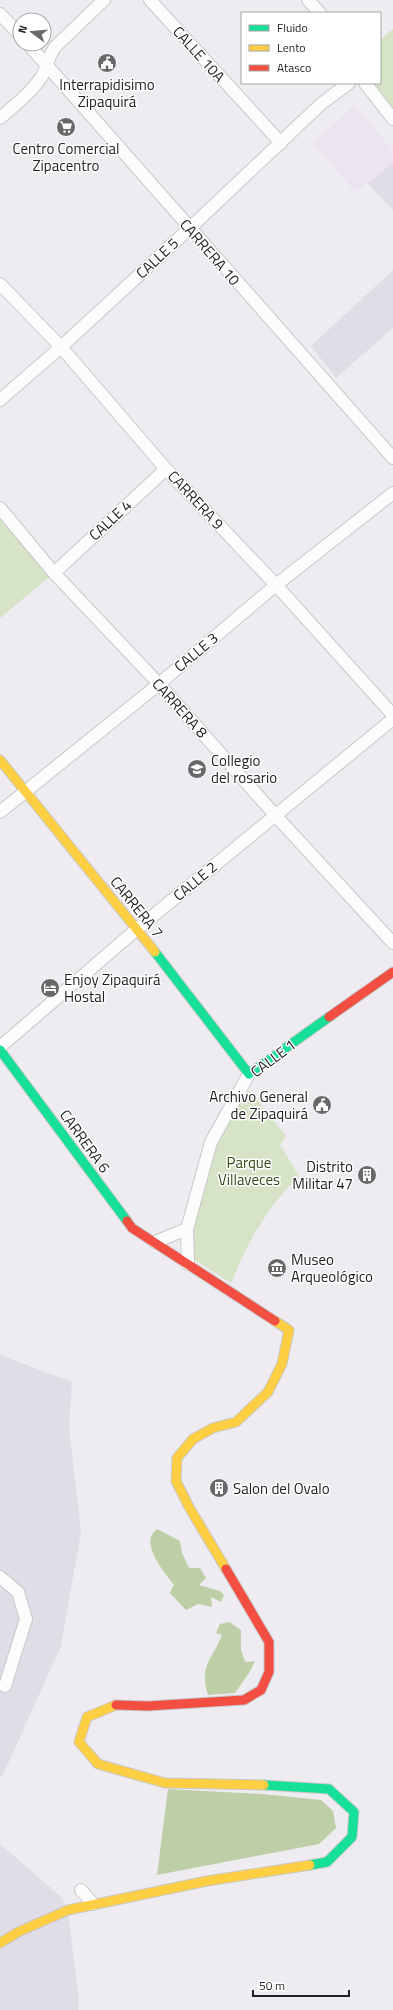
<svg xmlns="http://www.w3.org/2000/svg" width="393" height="2010" viewBox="0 0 393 2010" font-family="'Titillium Web',sans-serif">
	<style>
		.built { fill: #e1dde6 }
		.medical { fill: #ebe4f1 }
		.green { fill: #d6e3c6 }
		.forest { fill: #becea7 }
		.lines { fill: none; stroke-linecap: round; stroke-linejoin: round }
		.street-casing { stroke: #c8c7c9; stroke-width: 14 }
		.fast-casing { stroke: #c8c7c9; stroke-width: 11 }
		.slow-casing { stroke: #c8c7c9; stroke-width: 11 }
		.jam-casing { stroke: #c8c7c9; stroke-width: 11 }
		.street { stroke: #fcfcfd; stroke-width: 12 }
		.fast { stroke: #16e098; stroke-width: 9 }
		.slow { stroke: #ffcf43; stroke-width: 9 }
		.jam { stroke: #f24e42; stroke-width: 9 }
		.labels { text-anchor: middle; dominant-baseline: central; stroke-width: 3; stroke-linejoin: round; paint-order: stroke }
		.street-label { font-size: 15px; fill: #201f21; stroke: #fff }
		.poi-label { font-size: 15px; fill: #201f21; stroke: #fff; text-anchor: start }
		.park-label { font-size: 15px; fill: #374b16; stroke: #fff }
	</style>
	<rect width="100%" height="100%" fill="#eeecf0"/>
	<!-- built -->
	<g class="built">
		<polygon points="393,163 393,210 367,183"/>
		<polygon points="393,270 393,328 336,378 311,346"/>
		<polygon points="0,1355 72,1382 69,1427 81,1532 61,1646 2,1777 0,1777"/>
		<polygon points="0,1844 60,1896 68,1910 79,2001 78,2010 0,2010"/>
	</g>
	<!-- medical -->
	<polygon class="medical" points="354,106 393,150 393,163 355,192 314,143"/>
	<!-- green -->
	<g class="green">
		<polygon points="393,29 393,108 372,83 380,83 380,40"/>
		<polygon points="0,508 54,573 0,618"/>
		<path d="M249 1090 286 1136 280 1145 299 1176C265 1210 249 1240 231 1283L195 1260 190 1232 215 1144Z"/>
	</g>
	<!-- forest -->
	<g class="forest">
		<path d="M157 1529 180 1541 182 1553 189 1568H200L206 1578 199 1585 220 1591 224 1595 221 1602 211 1597 212 1607 198 1604 186 1610 170 1593 174 1585C165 1573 138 1542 157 1529Z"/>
		<path d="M229 1622 241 1630V1650L245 1662 255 1661 249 1673 235 1693 208 1695C199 1665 212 1660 222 1635L216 1633 220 1624Z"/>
		<polygon points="168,1789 262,1794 321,1800 333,1811 336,1828 319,1844 157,1875"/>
	</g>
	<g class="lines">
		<defs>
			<g id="street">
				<polyline points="150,0 281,143"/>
				<polyline points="308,0 320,13"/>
				<polyline points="0,14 20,35"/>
				<polyline points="28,44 393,458"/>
				<polyline points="365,83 393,119"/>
				<path d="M0 118C15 105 31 93 42 76 48 66 47 57 56 46L104 0"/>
				<polyline points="0,284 61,347 166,469 276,585 393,715"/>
				<polyline points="0,400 61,347 190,228 321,104 349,83"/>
				<polyline points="0,508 54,573 159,684 275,815 393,943"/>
				<polyline points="54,573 166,469"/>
				<polyline points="0,812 159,684 276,585 393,493"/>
				<polyline points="0,1047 137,929 393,719"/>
				<polyline points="155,1242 187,1229"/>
				<polyline points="188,1264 187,1229 211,1142 249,1074"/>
				<polyline points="0,1577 18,1592 26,1619 5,1686"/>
				<polyline points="81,1890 93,1904"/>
			</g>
			<g id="fast">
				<polyline points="155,952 249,1074 329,1017"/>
				<polyline points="0,1050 127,1221"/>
				<polyline points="264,1785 329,1789 354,1812 352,1837 327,1862 310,1865"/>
			</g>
			<g id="slow">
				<polyline points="0,760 155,952"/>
				<polyline points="226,1569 189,1507 176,1481 177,1458 193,1439 213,1428 236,1422 268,1392 282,1364 289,1330 275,1321"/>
				<polyline points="116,1705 87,1717 79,1742 98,1764 165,1783 264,1785"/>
				<polyline points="0,1943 18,1932 68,1910 207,1881 310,1865"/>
			</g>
			<g id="jam">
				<polyline points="329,1017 393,972"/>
				<polyline points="127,1221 132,1228 275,1321"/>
				<polyline points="116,1705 148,1706 244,1700 261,1690 269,1672 269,1642 226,1569"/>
			</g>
		</defs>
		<!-- street casing -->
		<use href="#street" class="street-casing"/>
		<!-- fast casing -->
		<use href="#fast" class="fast-casing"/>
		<!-- slow casing -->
		<use href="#slow" class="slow-casing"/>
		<!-- jam casing -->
		<use href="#jam" class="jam-casing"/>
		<!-- street -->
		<use href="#street" class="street"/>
		<!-- fast -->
		<use href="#fast" class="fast"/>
		<!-- slow -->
		<use href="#slow" class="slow"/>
		<!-- jam -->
		<use href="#jam" class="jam"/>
	</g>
	<!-- icons -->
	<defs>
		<symbol id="civic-disc" viewBox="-11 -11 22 22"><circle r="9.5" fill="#686769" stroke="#fff"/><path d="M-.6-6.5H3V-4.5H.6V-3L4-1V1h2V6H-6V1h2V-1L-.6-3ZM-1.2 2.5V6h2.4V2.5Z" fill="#fff"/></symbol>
		<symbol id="supermarket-disc" viewBox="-11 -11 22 22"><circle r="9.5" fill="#686769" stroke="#fff"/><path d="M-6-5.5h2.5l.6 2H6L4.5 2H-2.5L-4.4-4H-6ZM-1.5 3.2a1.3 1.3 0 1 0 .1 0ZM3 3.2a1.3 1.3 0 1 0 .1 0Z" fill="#fff"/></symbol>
		<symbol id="university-disc" viewBox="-11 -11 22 22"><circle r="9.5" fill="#686769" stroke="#fff"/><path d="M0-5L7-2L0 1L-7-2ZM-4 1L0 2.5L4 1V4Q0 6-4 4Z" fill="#fff"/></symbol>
		<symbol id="hotel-disc" viewBox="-11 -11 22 22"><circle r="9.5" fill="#686769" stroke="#fff"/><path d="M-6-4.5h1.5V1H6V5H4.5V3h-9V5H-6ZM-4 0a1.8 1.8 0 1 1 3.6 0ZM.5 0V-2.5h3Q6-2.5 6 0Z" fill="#fff"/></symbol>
		<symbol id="building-disc" viewBox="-11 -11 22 22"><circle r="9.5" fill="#686769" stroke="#fff"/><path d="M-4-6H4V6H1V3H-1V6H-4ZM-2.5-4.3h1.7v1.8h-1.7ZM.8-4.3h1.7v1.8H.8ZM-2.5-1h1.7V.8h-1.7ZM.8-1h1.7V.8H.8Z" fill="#fff"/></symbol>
		<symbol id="museum-disc" viewBox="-11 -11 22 22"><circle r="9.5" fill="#686769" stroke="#fff"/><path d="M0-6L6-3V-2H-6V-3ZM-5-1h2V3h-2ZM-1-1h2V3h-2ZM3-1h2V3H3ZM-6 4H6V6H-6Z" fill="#fff"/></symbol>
	</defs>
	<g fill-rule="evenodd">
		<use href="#civic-disc" x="96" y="52" width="22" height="22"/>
		<use href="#supermarket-disc" x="55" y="116" width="22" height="22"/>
		<use href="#university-disc" x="186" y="758" width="22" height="22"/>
		<use href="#hotel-disc" x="39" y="977" width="22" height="22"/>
		<use href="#civic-disc" x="311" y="1094" width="22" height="22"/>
		<use href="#building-disc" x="356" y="1164" width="22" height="22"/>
		<use href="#museum-disc" x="266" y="1257" width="22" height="22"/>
		<use href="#building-disc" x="208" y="1477" width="22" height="22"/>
	</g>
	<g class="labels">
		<!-- street labels -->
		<g class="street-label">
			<text transform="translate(199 54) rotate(48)">CALLE 10A</text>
			<text transform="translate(210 252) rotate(49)">CARRERA 10</text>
			<text transform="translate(157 258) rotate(-43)">CALLE 5</text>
			<text transform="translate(196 500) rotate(47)">CARRERA 9</text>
			<text transform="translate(110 520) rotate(-43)">CALLE 4</text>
			<text transform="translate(196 652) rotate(-40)">CALLE 3</text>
			<text transform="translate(180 708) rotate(48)">CARRERA 8</text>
			<text transform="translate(195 881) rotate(-40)">CALLE 2</text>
			<text transform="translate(137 907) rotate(51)">CARRERA 7</text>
			<text transform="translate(273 1058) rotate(-37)">CALLE 1</text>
			<text transform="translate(85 1141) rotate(54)">CARRERA 6</text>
		</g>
		<!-- poi labels -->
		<g class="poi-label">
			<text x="107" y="84" text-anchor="middle">Interrapidisimo<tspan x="107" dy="17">Zipaquirá</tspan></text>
			<text x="66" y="148" text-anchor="middle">Centro Comercial<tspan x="66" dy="17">Zipacentro</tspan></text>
			<text x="211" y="760">Collegio<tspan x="211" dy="17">del rosario</tspan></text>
			<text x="64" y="979">Enjoy Zipaquirá<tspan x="64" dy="17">Hostal</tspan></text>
			<text x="308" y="1096" text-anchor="end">Archivo General<tspan x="308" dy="17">de Zipaquirá</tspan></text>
			<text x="353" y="1166" text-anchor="end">Distrito<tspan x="353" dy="17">Militar 47</tspan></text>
			<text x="291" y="1259">Museo<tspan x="291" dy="17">Arqueológico</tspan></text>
			<text x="233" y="1488">Salon del Ovalo</text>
		</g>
		<!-- park labels -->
		<g class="park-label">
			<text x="249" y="1162">Parque<tspan x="249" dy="17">Villaveces</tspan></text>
		</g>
	</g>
	<!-- legend -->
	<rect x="241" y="12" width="140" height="72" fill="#ffffff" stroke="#a6a5a6"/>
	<rect x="249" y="25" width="20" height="6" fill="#16e098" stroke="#a6a5a6"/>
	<text x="277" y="32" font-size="12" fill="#201f21">Fluido</text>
	<rect x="249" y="45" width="20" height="6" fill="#ffcf43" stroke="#a6a5a6"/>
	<text x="277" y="52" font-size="12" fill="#201f21">Lento</text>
	<rect x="249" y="65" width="20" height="6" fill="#f24e42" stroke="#a6a5a6"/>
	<text x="277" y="72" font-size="12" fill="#201f21">Atasco</text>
	<!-- north arrow -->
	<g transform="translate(32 32) rotate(286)"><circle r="19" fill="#ffffff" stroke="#a6a5a6"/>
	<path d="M0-3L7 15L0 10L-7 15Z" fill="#686769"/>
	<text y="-6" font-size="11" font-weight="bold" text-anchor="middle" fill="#201f21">N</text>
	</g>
	<!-- scale -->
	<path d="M253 1990v6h96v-6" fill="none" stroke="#201f21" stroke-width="2"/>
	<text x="259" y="1990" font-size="12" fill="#201f21" stroke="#ffffff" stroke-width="3" paint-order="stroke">50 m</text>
</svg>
